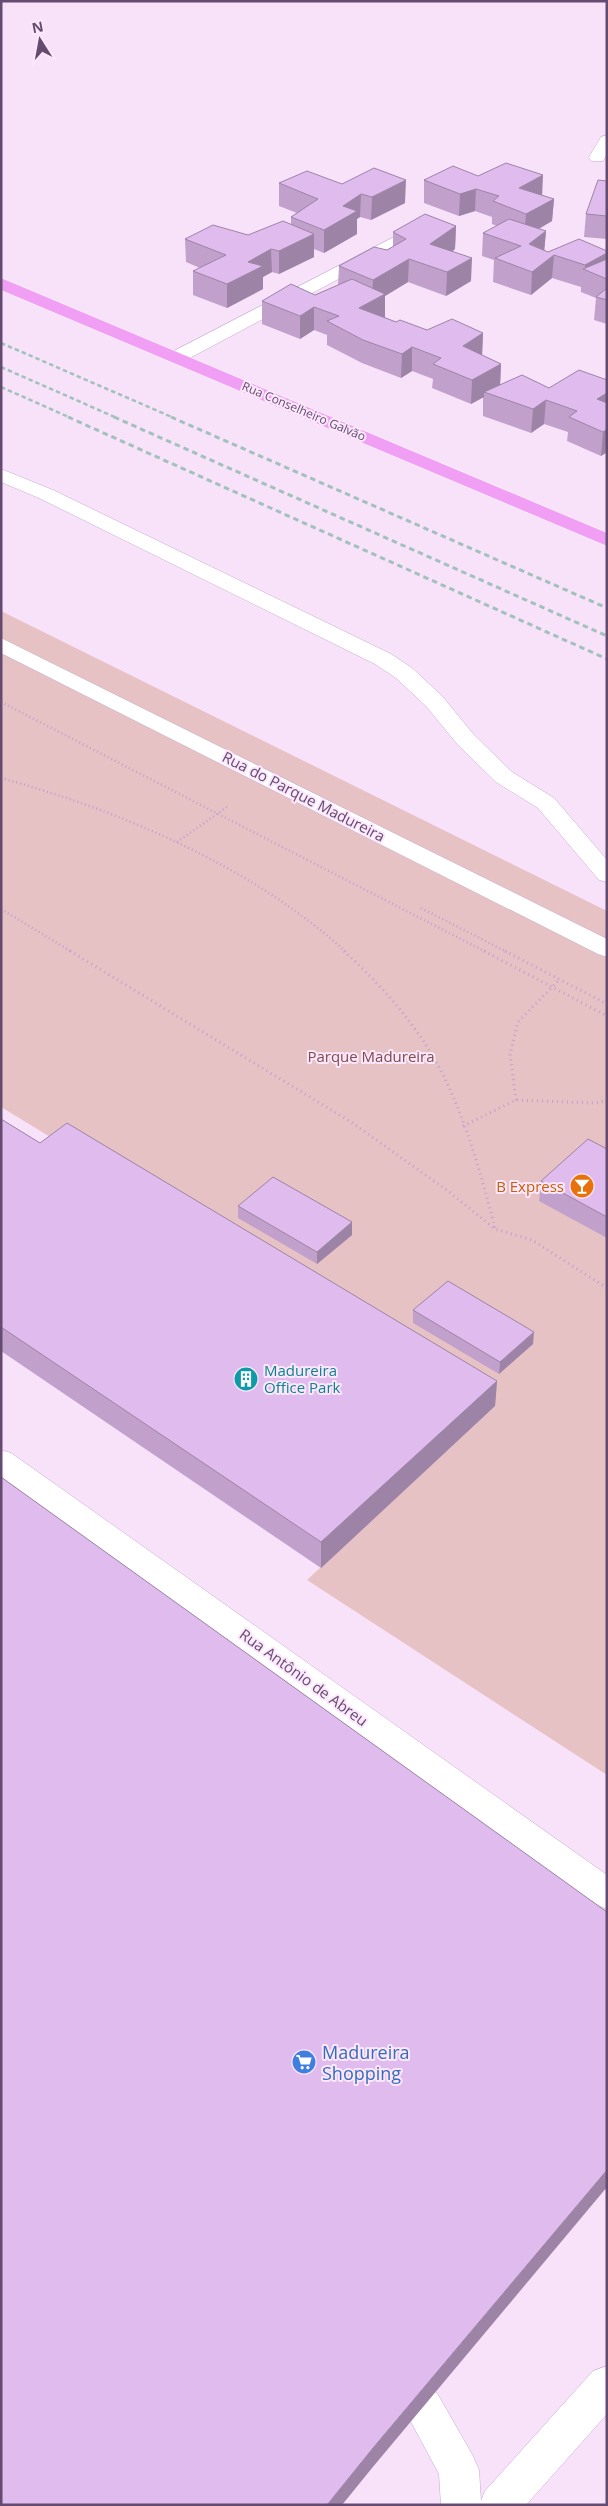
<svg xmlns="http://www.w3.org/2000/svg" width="608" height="2506" viewBox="0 0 608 2506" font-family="'Open Sans',sans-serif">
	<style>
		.green { fill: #e6c2c4 }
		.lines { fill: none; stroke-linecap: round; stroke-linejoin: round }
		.minor-casing { stroke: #c5accc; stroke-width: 1 }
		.major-casing { stroke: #fff; stroke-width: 1 }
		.path-far1 { stroke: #c39fd1; stroke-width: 2.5; stroke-dasharray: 1 3; stroke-linecap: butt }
		.path { stroke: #c39fd1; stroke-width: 3; stroke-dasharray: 1 4; stroke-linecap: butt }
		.minor { fill: #fff; fill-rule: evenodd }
		.major { fill: #f19ff4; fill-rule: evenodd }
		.rail-far1 { stroke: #a2c1bd; stroke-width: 2.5; stroke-dasharray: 4.5 3; stroke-linecap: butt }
		.rail { stroke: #a2c1bd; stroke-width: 3; stroke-dasharray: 5.5 4; stroke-linecap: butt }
		.wall { fill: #c1a1cc }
		.shaded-wall { fill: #9d83a6 }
		.building { fill: #e0bbed; stroke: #9d83a6 }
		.labels { text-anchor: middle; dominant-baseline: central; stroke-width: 4; stroke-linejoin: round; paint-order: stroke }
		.far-street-label { font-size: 12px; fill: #644b6f; stroke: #fce7fd }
		.street-label { font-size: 15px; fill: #644b6f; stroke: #fce7fd }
		.park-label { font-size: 15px; fill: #7f4c49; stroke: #fce7fd }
		.food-label { font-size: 15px; fill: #c56008; stroke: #fce7fd; text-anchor: end }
		.culture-label { font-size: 15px; fill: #0d838f; stroke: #fce7fd; text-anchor: start }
		.near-shop-label { font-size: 18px; fill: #366cbe; stroke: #fce7fd; text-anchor: start }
	</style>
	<rect width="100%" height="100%" fill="#f8e2fa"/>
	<!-- green -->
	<polygon class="green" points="1,611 607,911 607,1775 307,1580 494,1407 1,1107"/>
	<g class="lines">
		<defs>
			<g id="minor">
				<polygon points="607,135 607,154 603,161 591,161 589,157 601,137"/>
				<polygon points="425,221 431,222 434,226 431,230 184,361 170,361 168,357 170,353"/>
				<polygon points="1,469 53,490 391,654 412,668 442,696 474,735 512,772 554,798 607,860 607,882 599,880 538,808 496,782 458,745 426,706 396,678 375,664 39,498 1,482"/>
				<polygon points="1,638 607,939 607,957 598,954 1,653"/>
				<polygon points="1,1450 11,1453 607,1875 607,1909 595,1904 1,1477"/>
				<polygon points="607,2366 607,2414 526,2505 441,2505 439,2474 403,2407 409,2393 423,2387 437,2393 473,2456 479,2470 481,2501 485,2491 593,2371"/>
			</g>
			<polygon id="major" points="1,278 607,533 607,546 1,290"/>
		</defs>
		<!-- minor casing -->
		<use href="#minor" class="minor-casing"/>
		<!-- major casing -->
		<use href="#major" class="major-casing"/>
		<!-- path-far1 -->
		<g class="path-far1">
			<polyline points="1,702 486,952"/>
			<path d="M1 778C121 811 253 867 346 952"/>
			<polyline points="177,842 227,807"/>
			<polyline points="421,908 507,952"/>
			<polyline points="1,909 72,952"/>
		</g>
		<!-- path -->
		<g class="path">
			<polyline points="70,951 351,1122 448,1191 495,1229 532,1240 607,1288"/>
			<path d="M344 951C382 986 419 1027 442 1073 467 1122 481 1175 495 1228"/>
			<polyline points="484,951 607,1016"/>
			<polyline points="505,951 607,1004"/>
			<polyline points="516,1100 510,1054 518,1022 559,980"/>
			<polyline points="463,1126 516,1100 596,1103 607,1100"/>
		</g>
		<!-- minor -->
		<use href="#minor" class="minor"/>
		<!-- major -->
		<use href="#major" class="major"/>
		<!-- rail-far1 -->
		<g class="rail-far1">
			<polyline points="1,343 174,418"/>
			<polyline points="1,367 117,418"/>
			<polyline points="1,387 71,418"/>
		</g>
		<!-- rail -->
		<g class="rail">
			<polyline points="68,417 607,659"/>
			<polyline points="114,417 607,636"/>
			<polyline points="171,417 607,608"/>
		</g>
	</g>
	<!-- wall -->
	<g class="wall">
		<polygon points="478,176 554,199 552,221 539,229 546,231 544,250 548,252 607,251 607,324 594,320 596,298 581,292 581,287 552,278 531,295 493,282 494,260 482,256 483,233 497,226 492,224 492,217 475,211 459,216 424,203 424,180"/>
		<polygon points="607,181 607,239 584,237 586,214"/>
		<polygon points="279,183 342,184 405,203 371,220 360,217 357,219 357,234 324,253 314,249 314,257 279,274 272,272 263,277 263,289 227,308 193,295 193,271 200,268 186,262 185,239 248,235 291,224 291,217 297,213 279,206"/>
		<polygon points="456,226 455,249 453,251 471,281 446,296 408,282 385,296 385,317 384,317 396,322 427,330 483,333 482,355 501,364 500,384 549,388 607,380 607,452 601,456 567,441 568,432 544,424 531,433 483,416 483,397 471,404 432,388 433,379 412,371 401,378 362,363 327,345 327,335 314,330 300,339 262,324 262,301 315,295 338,285 339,266 387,250 393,247 393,232"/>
		<polygon points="1,1119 40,1143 497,1381 495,1406 321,1568 1,1351"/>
		<polygon points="607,1149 607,1238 539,1201 541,1181"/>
		<polygon points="238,1206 352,1222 352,1235 317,1264 238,1218"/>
		<polygon points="413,1310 533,1344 499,1374 413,1323"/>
	</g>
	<!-- shaded-wall -->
	<g class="shaded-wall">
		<polygon points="543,175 542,198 519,188"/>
		<polygon points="406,180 405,203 371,220 372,197"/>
		<polygon points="476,189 475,211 459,216 460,194"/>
		<polygon points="361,194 360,217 357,219 357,234 324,253 324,230 343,206"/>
		<polygon points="554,199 552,221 524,237 526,214"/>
		<polygon points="456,226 455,249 429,267 430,244"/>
		<polygon points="546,231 544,254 529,244"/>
		<polygon points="314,234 314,257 279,274 279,251"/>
		<polygon points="271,249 272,272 263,277 263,289 227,308 227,284 248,262"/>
		<polygon points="607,253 607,275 585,270 585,265"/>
		<polygon points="554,255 552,278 531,295 532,272"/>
		<polygon points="472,258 471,281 446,296 447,272"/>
		<polygon points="409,259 408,282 385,296 385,317 359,332 359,308 372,301 373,280"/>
		<polygon points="314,307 314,330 300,339 300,316"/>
		<polygon points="483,333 482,357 463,346"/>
		<polygon points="412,347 412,371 401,378 402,354"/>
		<polygon points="501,364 500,388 484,392 484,397 471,404 472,380"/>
		<polygon points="607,393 607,416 597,399"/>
		<polygon points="546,400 544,424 531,433 533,409"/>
		<polygon points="607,429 607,452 601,456 603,432"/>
		<polygon points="352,1222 352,1235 317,1264 317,1252"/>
		<polygon points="534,1332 533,1344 499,1374 500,1362"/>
		<polygon points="497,1381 495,1406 321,1568 321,1542"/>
		<polygon points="607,2170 607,2187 372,2468 342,2505 327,2505 373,2448"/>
	</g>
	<!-- building -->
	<g class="building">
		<polygon points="506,163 543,175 519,188 554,199 526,214 493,201 499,196 476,189 460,194 424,180 453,166 478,176"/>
		<polygon points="374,168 406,180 372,197 361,194 343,206 357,211 324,230 291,217 318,199 279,183 307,171 342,184"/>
		<polygon points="598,180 607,181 607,216 586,214"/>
		<polygon points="425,214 456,226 430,244 472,258 447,272 409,259 373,280 339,266 374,247 387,250 406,239 393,232"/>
		<polygon points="509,219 546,231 529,244 548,252 579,239 607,251 607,253 585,265 554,255 532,272 495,258 521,246 483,233"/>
		<polygon points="283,221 314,234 279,251 271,249 248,262 263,266 227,284 193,271 226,255 185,239 213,225 248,235"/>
		<polygon points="607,259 607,279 583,269"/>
		<polygon points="352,279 385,294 359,308 396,322 400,320 427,330 452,319 483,333 463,346 501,364 472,380 433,364 441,358 412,347 402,354 363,340 327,321 339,316 314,307 300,316 262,301 291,284 315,295"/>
		<polygon points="607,288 607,300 596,297"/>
		<polygon points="579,370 607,380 607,393 597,399 607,403 607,429 603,432 569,417 577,411 546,400 533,409 484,392 522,375 549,388"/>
		<polygon points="1,1119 40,1143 67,1123 497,1381 321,1542 1,1327"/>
		<polygon points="588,1139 607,1149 607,1217 541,1181"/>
		<polygon points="273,1177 352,1222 317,1252 238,1206"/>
		<polygon points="448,1281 534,1332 500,1362 413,1310"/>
		<polygon points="1,1477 607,1912 607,2170 373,2448 327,2505 1,2505"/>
	</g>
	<!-- icons -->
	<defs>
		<symbol id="bar-disc" viewBox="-11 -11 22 22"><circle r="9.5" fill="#e8710a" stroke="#fce7fd"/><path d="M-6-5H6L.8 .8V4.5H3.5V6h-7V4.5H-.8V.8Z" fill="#fff"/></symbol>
		<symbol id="building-disc" viewBox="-11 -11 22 22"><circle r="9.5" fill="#0f9aa8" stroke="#fce7fd"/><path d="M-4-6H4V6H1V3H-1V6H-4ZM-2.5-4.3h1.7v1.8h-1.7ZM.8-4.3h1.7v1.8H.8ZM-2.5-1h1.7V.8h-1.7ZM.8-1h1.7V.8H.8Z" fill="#fff"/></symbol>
		<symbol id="supermarket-disc" viewBox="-11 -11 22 22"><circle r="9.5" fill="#3f7fe0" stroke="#fce7fd"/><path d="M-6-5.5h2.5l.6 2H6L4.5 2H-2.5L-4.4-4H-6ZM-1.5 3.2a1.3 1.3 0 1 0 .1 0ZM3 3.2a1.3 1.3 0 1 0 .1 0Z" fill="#fff"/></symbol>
	</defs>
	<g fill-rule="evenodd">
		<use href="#bar-disc" x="568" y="1172" width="28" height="28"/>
		<use href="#building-disc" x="232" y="1365" width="28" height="28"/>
		<use href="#supermarket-disc" x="290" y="2048" width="28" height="28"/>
	</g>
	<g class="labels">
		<!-- far-street labels -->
		<g class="far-street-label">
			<text transform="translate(304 411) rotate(23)">Rua Conselheiro Galvão</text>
		</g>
		<!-- street labels -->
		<g class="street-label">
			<text transform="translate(304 796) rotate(27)">Rua do Parque Madureira</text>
			<text transform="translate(304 1677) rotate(36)">Rua Antônio de Abreu</text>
		</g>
		<!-- park labels -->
		<g class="park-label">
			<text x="371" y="1056">Parque Madureira</text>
		</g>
		<!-- food labels -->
		<g class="food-label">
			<text x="564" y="1186">B Express</text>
		</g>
		<!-- culture labels -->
		<g class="culture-label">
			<text x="264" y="1370">Madureira<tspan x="264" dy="17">Office Park</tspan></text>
		</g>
		<!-- near-shop labels -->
		<g class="near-shop-label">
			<text x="322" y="2052">Madureira<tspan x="322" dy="21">Shopping</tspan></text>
		</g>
	</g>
	<!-- border -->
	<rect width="608" height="2506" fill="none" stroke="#644b6f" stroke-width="5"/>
	<!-- north arrow -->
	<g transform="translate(40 40) rotate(349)" stroke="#fce7fd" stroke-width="4" paint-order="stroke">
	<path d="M0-4L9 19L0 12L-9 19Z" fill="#644b6f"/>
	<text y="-8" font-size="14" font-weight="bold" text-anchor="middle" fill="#644b6f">N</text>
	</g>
</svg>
